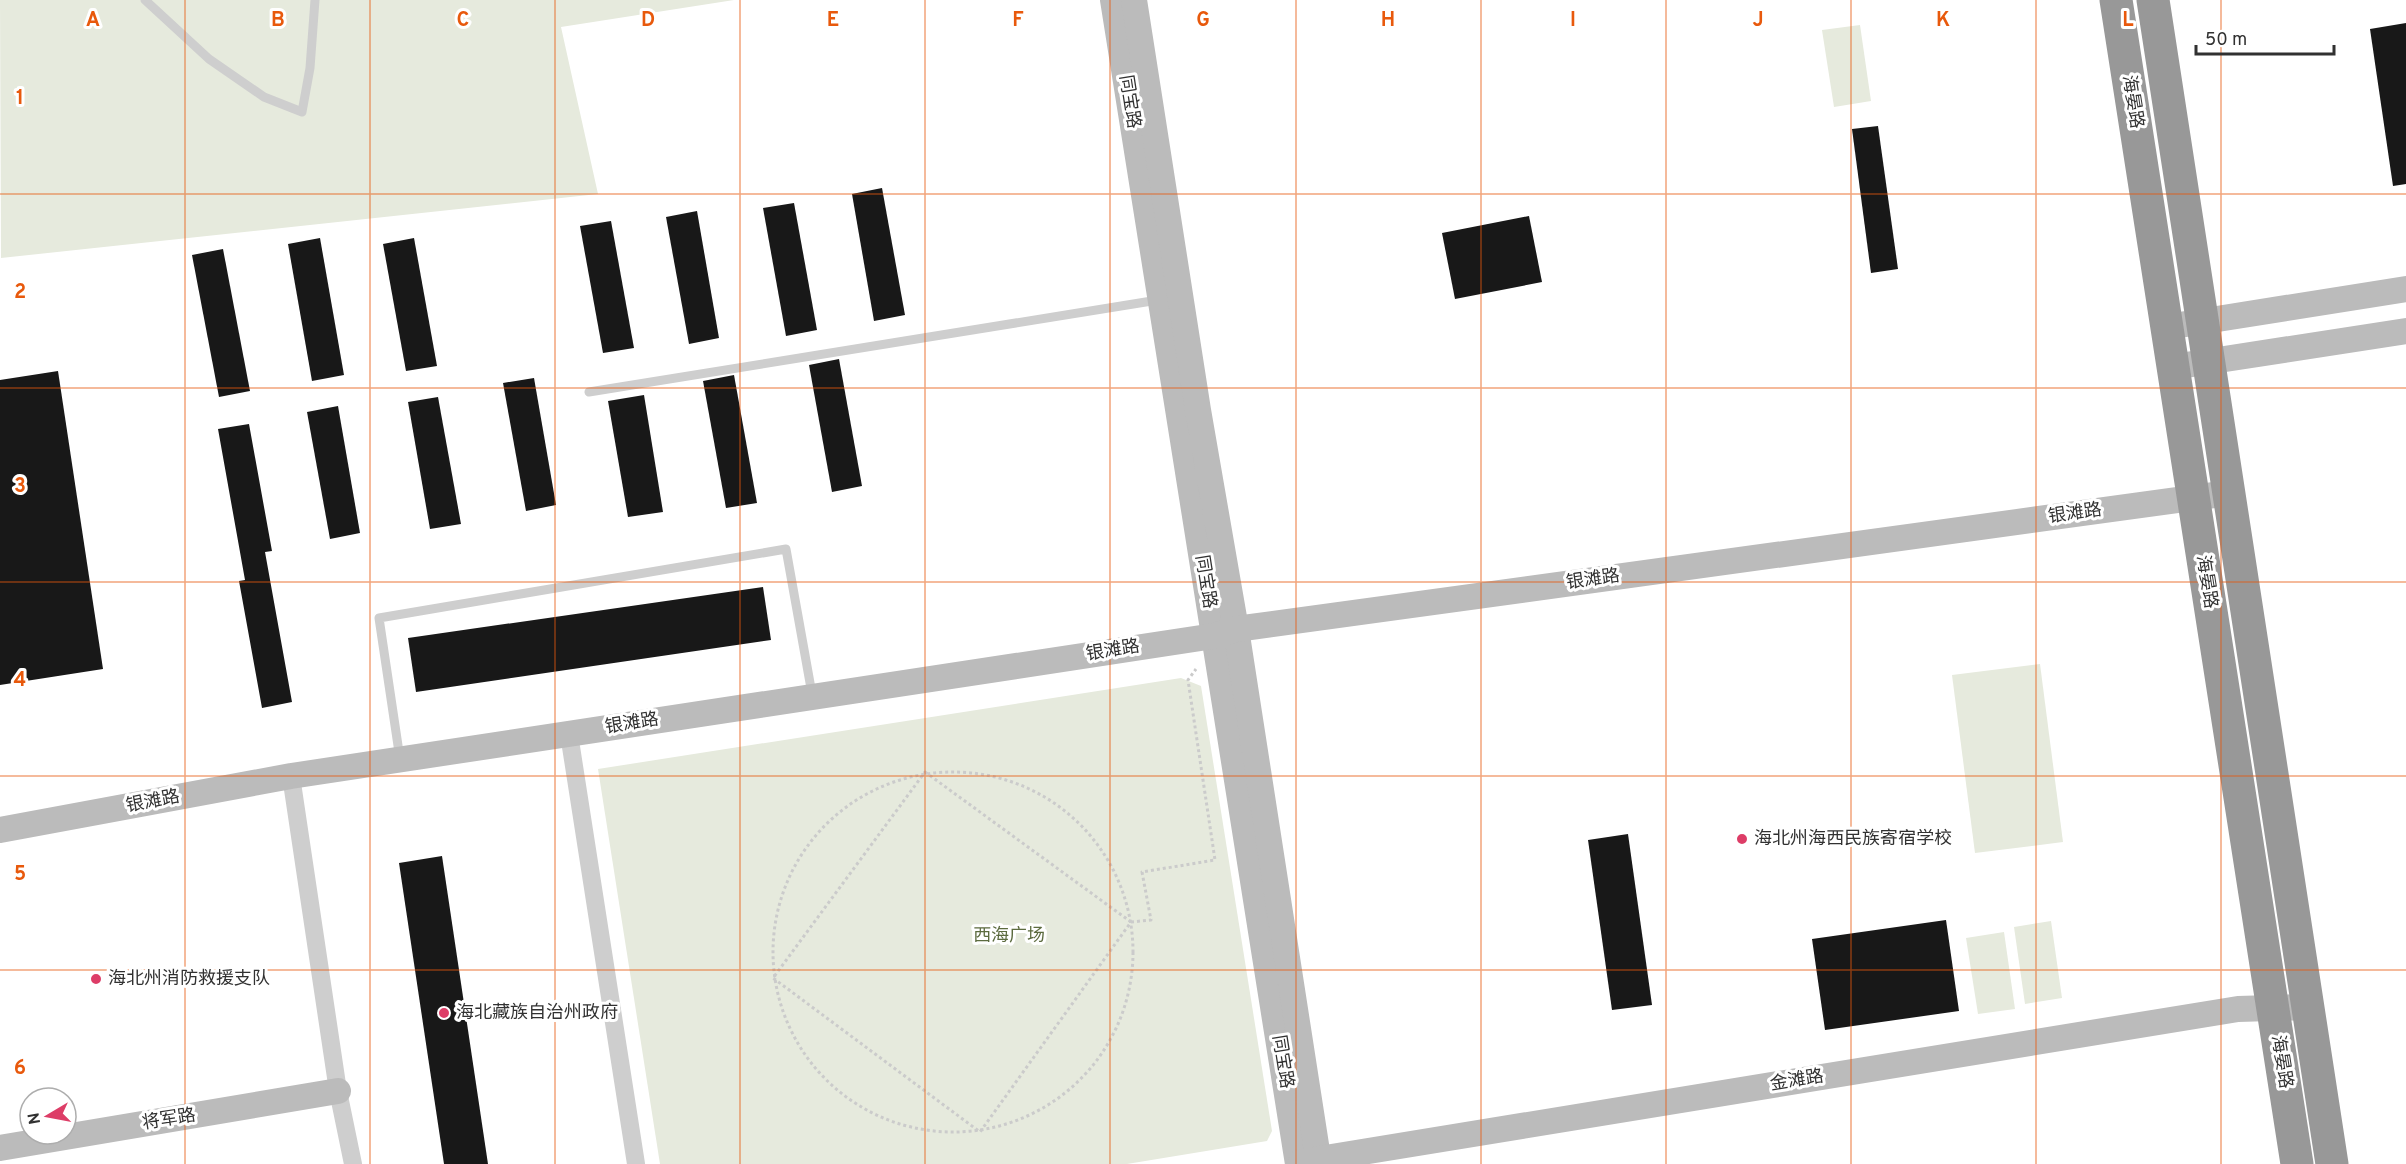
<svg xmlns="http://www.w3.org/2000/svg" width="2406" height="1164" viewBox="0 0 2406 1164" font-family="Overpass,'Noto Sans SC',sans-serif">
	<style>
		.green { fill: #e6eadd }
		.building { fill: #181818 }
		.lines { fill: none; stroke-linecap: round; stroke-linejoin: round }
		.path { stroke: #cbcbcb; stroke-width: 3; stroke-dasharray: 3 3; stroke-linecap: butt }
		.lane { stroke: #cecece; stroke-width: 9 }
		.street { stroke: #cecece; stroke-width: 18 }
		.secondary { stroke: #bbb; stroke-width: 26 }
		.highway { stroke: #989898; stroke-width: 33 }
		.grid { fill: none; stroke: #e8590c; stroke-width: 1.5; stroke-opacity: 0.55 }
		.poi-dot { fill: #dd3d67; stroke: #fff; stroke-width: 2 }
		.labels { text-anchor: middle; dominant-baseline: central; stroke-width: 6; stroke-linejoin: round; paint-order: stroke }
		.street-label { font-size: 18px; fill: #313131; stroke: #fff }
		.poi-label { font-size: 18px; fill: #313131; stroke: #fff; text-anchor: start }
		.park-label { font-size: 18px; fill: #5c6b3f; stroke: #fff }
		.grid-label { font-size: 20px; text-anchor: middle; font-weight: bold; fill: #e8590c; stroke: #fff; stroke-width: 6; stroke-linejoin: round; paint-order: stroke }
	</style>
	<rect width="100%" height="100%" fill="#fff"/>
	<!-- green -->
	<g class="green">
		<polygon points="0,0 734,0 561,27 598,194 1,258"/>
		<polygon points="1860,25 1871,101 1834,107 1822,30"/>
		<polygon points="2040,664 2063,842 1975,853 1952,675"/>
		<polygon points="1181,678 1201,686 1272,1131 1267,1141 1127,1164 660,1164 598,769"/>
		<polygon points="2051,921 2062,998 2025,1004 2014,927"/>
		<polygon points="2004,932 2015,1009 1978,1014 1966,938"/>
	</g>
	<!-- building -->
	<g class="building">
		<polygon points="2406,23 2406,184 2393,186 2370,29"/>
		<polygon points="1878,126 1898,269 1871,273 1852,129"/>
		<polygon points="882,188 905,315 874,321 852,194"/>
		<polygon points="794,203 817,330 786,336 763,208"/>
		<polygon points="697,211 719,338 689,344 666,217"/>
		<polygon points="1529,216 1542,282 1455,299 1442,233"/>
		<polygon points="611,221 634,348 603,353 580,226"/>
		<polygon points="320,238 344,375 312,381 288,244"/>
		<polygon points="414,238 437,366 406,371 383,244"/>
		<polygon points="223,249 250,391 219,397 192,255"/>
		<polygon points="839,359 862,486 832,492 809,365"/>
		<polygon points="58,371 103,669 0,685 0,380"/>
		<polygon points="734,375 757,503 726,508 703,381"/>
		<polygon points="534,378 556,505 526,511 503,383"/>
		<polygon points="644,395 663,512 628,517 608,401"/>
		<polygon points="438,397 461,524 430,529 408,402"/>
		<polygon points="338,406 360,533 330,539 307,412"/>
		<polygon points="249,424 272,551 265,552 292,702 262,708 239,581 245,580 218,429"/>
		<polygon points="763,587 771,640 416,692 408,638"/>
		<polygon points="1628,834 1652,1005 1612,1010 1588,840"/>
		<polygon points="442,856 488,1164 444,1164 399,863"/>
		<polygon points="1946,920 1959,1011 1825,1030 1812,939"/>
	</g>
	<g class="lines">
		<!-- path -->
		<g class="path">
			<circle cx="953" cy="952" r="180"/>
			<polygon points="925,772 1131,922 980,1132 773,978"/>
			<polyline points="1131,922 1151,920 1142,872 1215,860 1188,680 1196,669"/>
		</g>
		<!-- lane -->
		<g class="lane">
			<polyline points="145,0 209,59 264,97 302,112 310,68 315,0"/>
			<polyline points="589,392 1158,300"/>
			<polyline points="400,759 379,618 786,549 812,694"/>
		</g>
		<!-- street -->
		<g class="street">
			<polyline points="569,734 636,1164"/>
			<polyline points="291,776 338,1091 353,1164"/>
		</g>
		<!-- secondary -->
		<g class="secondary">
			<polyline points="1113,0 1298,1164"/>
			<polyline points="1134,0 1198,410 1236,629 1319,1164"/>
			<polyline points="2167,327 2406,289"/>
			<polyline points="2173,367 2406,331"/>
			<polyline points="0,830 291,776 1214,636 1236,629 2229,493"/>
			<polyline points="0,1148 338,1091"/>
			<polyline points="1301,1162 2238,1009 2308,1007"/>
		</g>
		<!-- highway -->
		<g class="highway">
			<polyline points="2116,0 2297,1164"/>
			<polyline points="2153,0 2332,1164"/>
		</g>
	</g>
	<!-- grid -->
	<path class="grid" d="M185 0V1164M370 0V1164M555 0V1164M740 0V1164M925 0V1164M1110 0V1164M1296 0V1164M1481 0V1164M1666 0V1164M1851 0V1164M2036 0V1164M2221 0V1164M0 194H2406M0 388H2406M0 582H2406M0 776H2406M0 970H2406"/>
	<!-- markers -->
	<g class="poi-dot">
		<circle cx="1742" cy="839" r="6"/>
		<circle cx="96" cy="979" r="6"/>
		<circle cx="444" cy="1013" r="6"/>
	</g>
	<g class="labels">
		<!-- street labels -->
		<g class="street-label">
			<text transform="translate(1129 102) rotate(81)">同宝路</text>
			<text transform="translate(2132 102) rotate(81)">海晏路</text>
			<text transform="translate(2075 514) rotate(-8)">银滩路</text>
			<text transform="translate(1593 580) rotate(-8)">银滩路</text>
			<text transform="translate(1205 582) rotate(81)">同宝路</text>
			<text transform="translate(2206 582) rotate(81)">海晏路</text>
			<text transform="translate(1113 651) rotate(-9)">银滩路</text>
			<text transform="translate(632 724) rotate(-9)">银滩路</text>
			<text transform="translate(153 802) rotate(-11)">银滩路</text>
			<text transform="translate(1282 1062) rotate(81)">同宝路</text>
			<text transform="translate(2281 1062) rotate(81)">海晏路</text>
			<text transform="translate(1797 1081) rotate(-9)">金滩路</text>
			<text transform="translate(169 1120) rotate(-9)">将军路</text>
		</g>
		<!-- poi labels -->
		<g class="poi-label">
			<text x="1754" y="839">海北州海西民族寄宿学校</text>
			<text x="108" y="979">海北州消防救援支队</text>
			<text x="456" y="1013">海北藏族自治州政府</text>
		</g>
		<!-- park labels -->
		<g class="park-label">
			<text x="1009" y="936">西海广场</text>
		</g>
	</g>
	<g class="grid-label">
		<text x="93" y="26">A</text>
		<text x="278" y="26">B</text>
		<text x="463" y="26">C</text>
		<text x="648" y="26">D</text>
		<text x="833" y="26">E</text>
		<text x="1018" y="26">F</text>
		<text x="1203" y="26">G</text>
		<text x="1388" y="26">H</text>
		<text x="1573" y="26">I</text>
		<text x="1758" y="26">J</text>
		<text x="1943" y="26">K</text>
		<text x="2128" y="26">L</text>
		<text x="20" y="104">1</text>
		<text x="20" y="298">2</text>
		<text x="20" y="492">3</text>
		<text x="20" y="686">4</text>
		<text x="20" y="880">5</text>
		<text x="20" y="1074">6</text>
	</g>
	<!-- north arrow -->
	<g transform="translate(48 1116) rotate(260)"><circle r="28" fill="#ffffff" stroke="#adadad" stroke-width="1.5"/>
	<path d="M0-4.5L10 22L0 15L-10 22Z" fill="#dd3d67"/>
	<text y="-9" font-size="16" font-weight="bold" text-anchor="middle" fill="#313131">N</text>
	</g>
	<!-- scale -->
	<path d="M2196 45v9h138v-9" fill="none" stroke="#313131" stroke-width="3"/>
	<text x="2205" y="45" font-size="18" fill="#313131" stroke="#ffffff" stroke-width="4.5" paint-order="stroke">50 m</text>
</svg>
